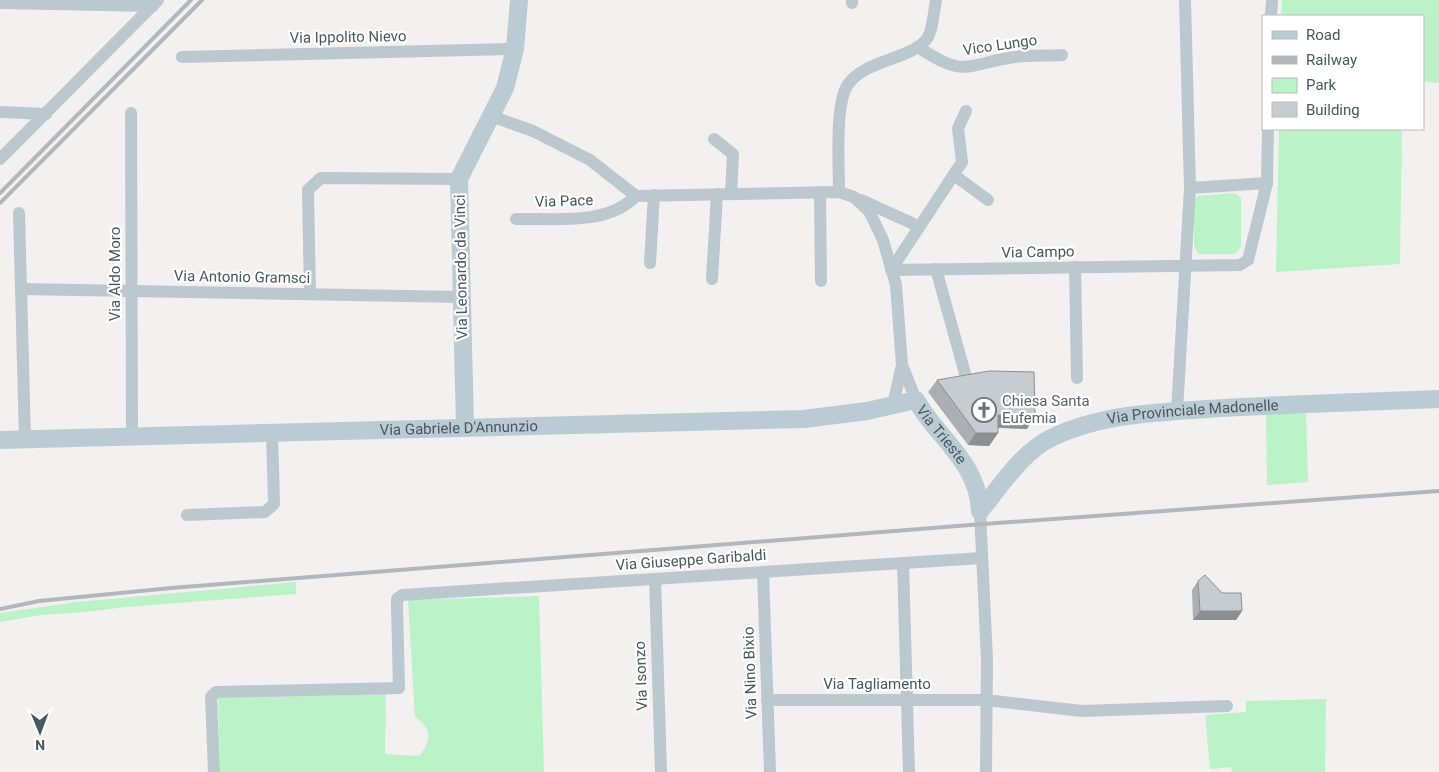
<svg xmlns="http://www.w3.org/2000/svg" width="1439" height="772" viewBox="0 0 1439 772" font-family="Roboto,sans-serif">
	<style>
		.green { fill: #bcf2c7 }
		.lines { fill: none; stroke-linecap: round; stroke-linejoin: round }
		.street { stroke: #bbc8ce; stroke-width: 12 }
		.secondary { stroke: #bbcbd3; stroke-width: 18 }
		.rail { stroke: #b2b7bb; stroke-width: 4 }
		.wall { fill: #abafb3 }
		.shaded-wall { fill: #8b8f92 }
		.building { fill: #c7ccd0; stroke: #8b8f92 }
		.labels { text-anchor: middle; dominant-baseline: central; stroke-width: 4.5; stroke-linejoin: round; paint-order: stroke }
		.street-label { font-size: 15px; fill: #47585f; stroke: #fff }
		.worship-label { font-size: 15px; fill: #5b616d; stroke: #fff; text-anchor: start }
	</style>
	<rect width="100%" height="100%" fill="#f3f0f0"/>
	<!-- green -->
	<g class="green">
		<polygon points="1282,0 1439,0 1439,83 1423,82 1423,16 1281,16"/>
		<polygon points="1279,129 1402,129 1400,264 1276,272"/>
		<polygon points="1235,193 1241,198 1241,247 1235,254 1199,254 1194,247 1194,201 1198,196"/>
		<polygon points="1266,413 1306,413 1308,482 1267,485"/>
		<polygon points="296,582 296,594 125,607 86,612 41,615 0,622 0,613 77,602"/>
		<path d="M539 596 544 772H220L218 698 386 694 385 754 419 756C432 741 432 728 415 717L408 600Z"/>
		<polygon points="1326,699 1325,772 1232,772 1231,767 1210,769 1205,715 1246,712 1246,701"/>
	</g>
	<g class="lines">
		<!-- street -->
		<g class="street">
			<polyline points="1185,0 1190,188"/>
			<polyline points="0,3 153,6"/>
			<polyline points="852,3 852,0"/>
			<polyline points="1271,16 1272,0"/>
			<path d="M918 47C965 79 966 64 1015 57 1031 55 1047 56 1062 55"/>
			<polyline points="182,57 515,49"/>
			<polyline points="0,112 46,114"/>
			<polyline points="131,113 132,435"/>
			<polyline points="491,116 533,131 590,160 636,196"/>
			<polyline points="714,139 733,154 731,194"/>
			<polyline points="0,159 158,0"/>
			<polyline points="954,175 988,200"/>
			<polyline points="820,192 821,281"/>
			<path d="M839 192C839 167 835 105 847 86 863 59 914 60 928 37 933 28 934 11 936 0"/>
			<polyline points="636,196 839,192 854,197 869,211 883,240 896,285 902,365 916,400"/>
			<polyline points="861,200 918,226"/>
			<polyline points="19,213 25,439"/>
			<path d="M516 219C555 218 607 226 636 196"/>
			<polyline points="650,263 654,195"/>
			<polyline points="1075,267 1077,378"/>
			<polyline points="936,269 966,377"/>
			<polyline points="891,270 1240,265 1248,260 1267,183 1268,129"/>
			<polyline points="891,270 962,162 958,128 966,111"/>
			<polyline points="712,279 717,194"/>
			<polyline points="21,289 461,297"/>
			<polyline points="310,294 308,190 321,178 459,179"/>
			<polyline points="893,405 902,365"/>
			<polyline points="1177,411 1190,188 1267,183"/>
			<polyline points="980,511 987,660 986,772"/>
			<polyline points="187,515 265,512 274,504 272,432"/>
			<polyline points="903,563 909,772"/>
			<polyline points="763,572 770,772"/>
			<polyline points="655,579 661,772"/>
			<polyline points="767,700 986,700 1082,711 1227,706"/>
			<polyline points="214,772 211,697 216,692 399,688 397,606 397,599 402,595 982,558"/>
		</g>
		<!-- secondary -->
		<g class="secondary">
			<polyline points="465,427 459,179 505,88 515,49 519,0"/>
			<path id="s1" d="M0 440 804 419 867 411 916 400C938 439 978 462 980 511"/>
			<path id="s2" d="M980 511C1001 486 1021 453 1051 438 1100 414 1154 413 1207 409 1284 404 1362 402 1439 399"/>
		</g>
		<!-- rail -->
		<g class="rail">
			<polyline points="0,193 191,0"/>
			<polyline points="0,203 202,0"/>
			<polyline points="0,609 39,601 171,588 970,525 1439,491"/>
		</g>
	</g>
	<!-- wall -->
	<g class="wall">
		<polygon points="937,380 1027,429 998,428 998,433 989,446 968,445 928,392"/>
		<polygon points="1198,581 1222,593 1242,611 1236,620 1193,620 1192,590"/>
	</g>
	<!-- shaded-wall -->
	<g class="shaded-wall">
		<polygon points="998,415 1035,416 1027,429 989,427"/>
		<polygon points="976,433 998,433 989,446 968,445"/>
		<polygon points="1200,611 1242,611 1236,620 1193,620"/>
	</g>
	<!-- building -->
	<g class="building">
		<polygon points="989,371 1034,372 1035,416 998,415 998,433 976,433 937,380"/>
		<polygon points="1205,575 1222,593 1241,593 1242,611 1200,611 1198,581"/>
	</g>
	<!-- icons -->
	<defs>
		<symbol id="church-ring" viewBox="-11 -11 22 22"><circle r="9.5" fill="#fff" stroke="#6b7280" stroke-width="1.5"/><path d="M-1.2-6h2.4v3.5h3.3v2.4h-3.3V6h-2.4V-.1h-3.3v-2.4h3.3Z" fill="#6b7280"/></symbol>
	</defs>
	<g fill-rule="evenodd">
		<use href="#church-ring" x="970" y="396" width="28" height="28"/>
	</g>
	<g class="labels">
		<!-- street labels -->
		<g class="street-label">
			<text transform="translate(348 37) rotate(-1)">Via Ippolito Nievo</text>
			<text transform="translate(1000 45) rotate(-8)">Vico Lungo</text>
			<text transform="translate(564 201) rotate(-2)">Via Pace</text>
			<text transform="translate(1038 252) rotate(-1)">Via Campo</text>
			<text transform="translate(461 267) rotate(-91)">Via Leonardo da Vinci</text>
			<text transform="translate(115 274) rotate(-90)">Via Aldo Moro</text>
			<text transform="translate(242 277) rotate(1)">Via Antonio Gramsci</text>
			<text stroke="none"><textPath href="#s2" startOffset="248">Via Provinciale Madonelle</textPath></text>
			<text stroke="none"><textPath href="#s1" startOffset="459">Via Gabriele D'Annunzio</textPath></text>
			<text stroke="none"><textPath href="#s1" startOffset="961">Via Trieste</textPath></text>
			<text transform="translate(691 560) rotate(-4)">Via Giuseppe Garibaldi</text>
			<text transform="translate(750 673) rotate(-92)">Via Nino Bixio</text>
			<text transform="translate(641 676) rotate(-92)">Via Isonzo</text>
			<text x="877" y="684">Via Tagliamento</text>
		</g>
		<!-- worship labels -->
		<g class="worship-label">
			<text x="1002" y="401">Chiesa Santa<tspan x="1002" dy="17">Eufemia</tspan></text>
		</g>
	</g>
	<!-- legend -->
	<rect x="1262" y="15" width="162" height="115" fill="#ffffff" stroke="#b5bcbf"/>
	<rect x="1272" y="31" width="25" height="8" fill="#bbcbd3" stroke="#b5bcbf"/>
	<text x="1306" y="40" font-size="15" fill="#47585f">Road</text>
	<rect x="1272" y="56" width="25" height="8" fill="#b2b7bb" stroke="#b5bcbf"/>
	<text x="1306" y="65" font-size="15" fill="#47585f">Railway</text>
	<rect x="1272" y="78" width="25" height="15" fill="#bcf2c7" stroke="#b5bcbf"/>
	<text x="1306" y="90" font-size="15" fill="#47585f">Park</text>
	<rect x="1272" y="102" width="25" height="15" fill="#c7ccd0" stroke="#b5bcbf"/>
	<text x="1306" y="115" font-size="15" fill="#47585f">Building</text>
	<!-- north arrow -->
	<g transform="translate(40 732) rotate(179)" stroke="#ffffff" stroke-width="4" paint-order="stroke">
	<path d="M0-4L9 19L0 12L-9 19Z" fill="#47585f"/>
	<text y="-8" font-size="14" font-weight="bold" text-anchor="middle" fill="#47585f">N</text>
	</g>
</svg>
